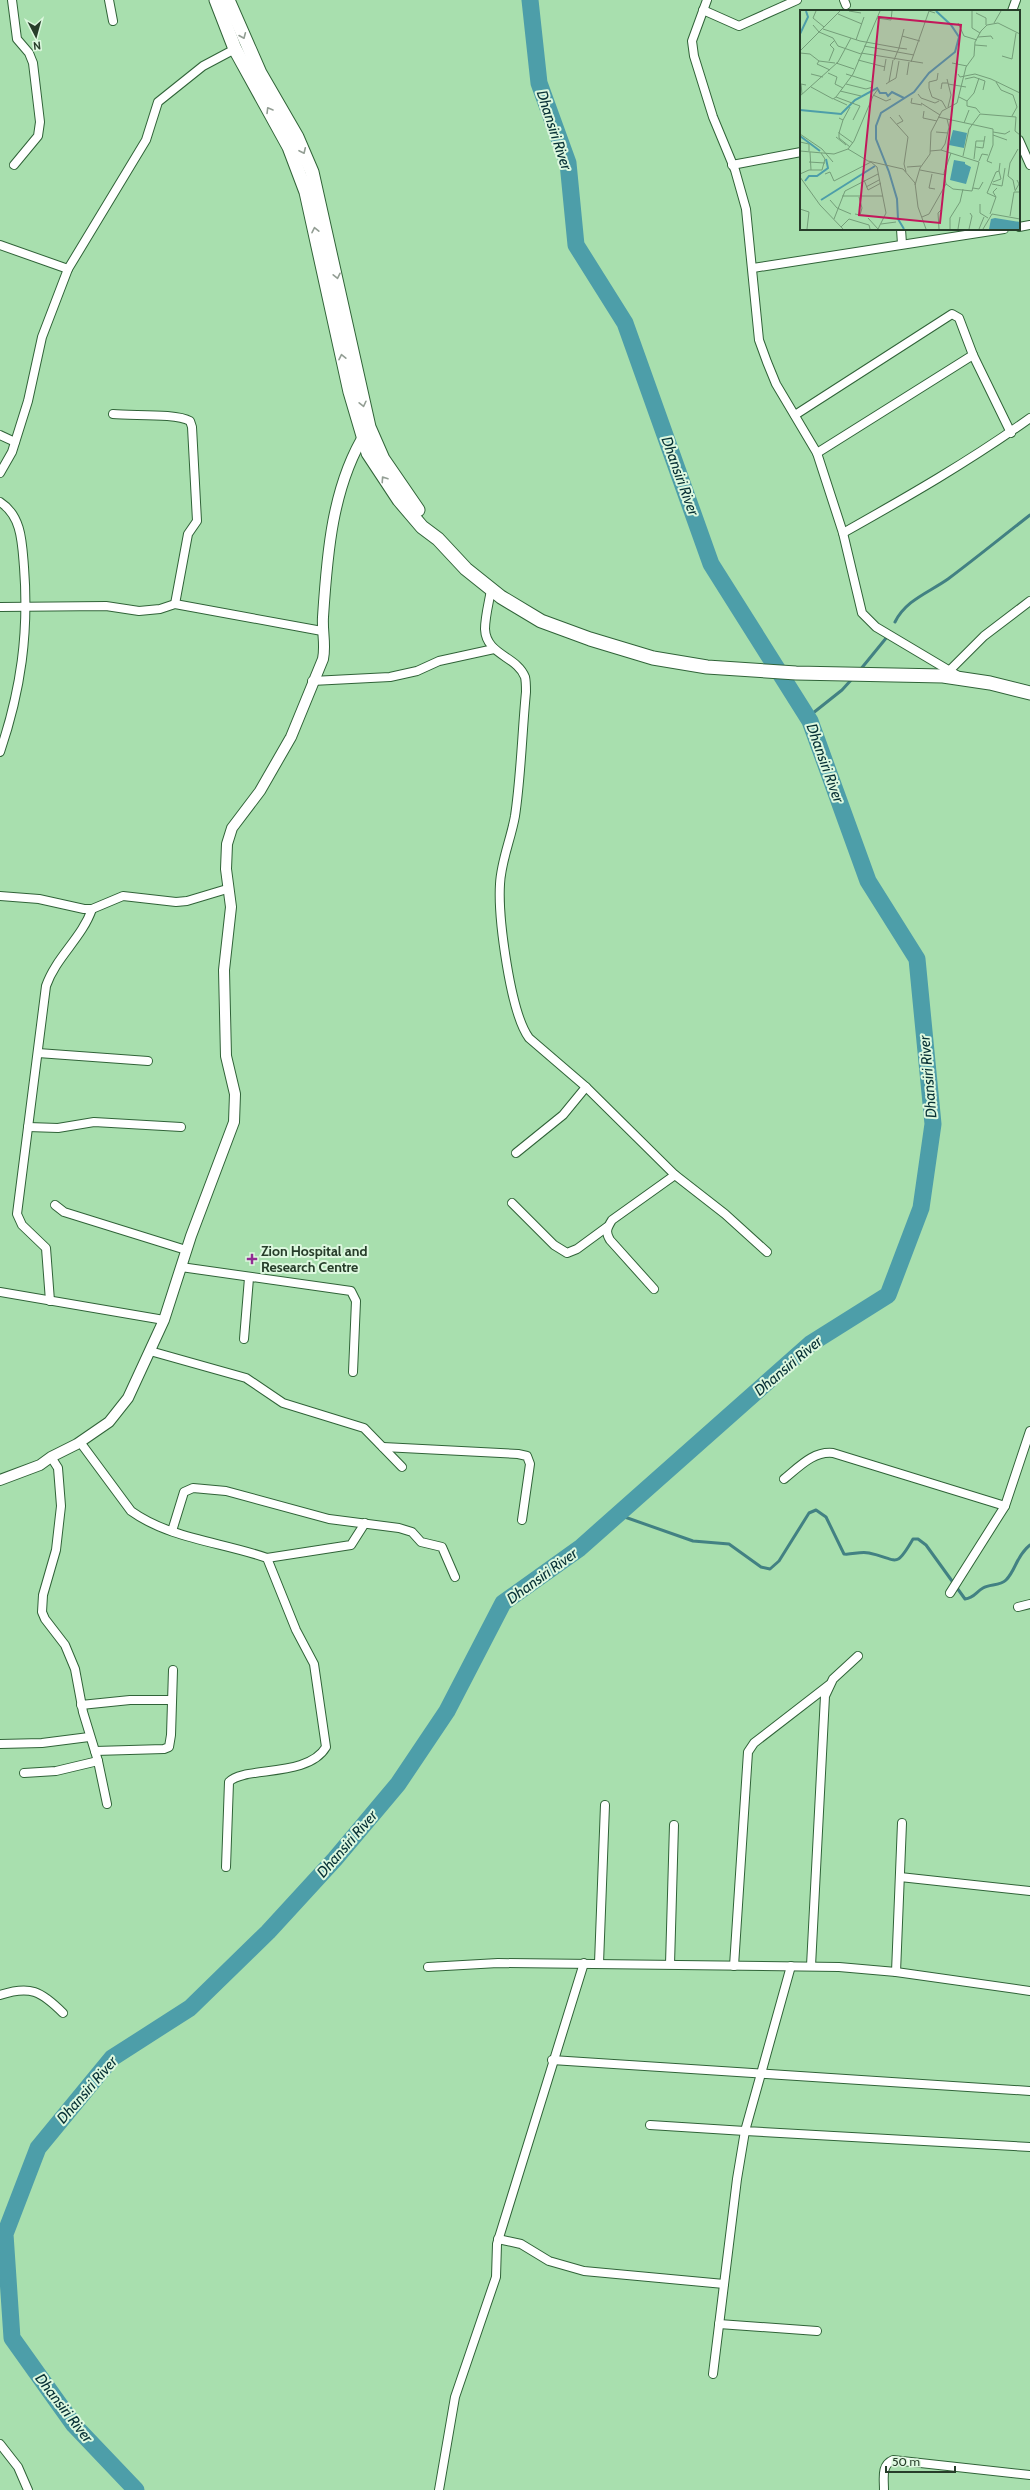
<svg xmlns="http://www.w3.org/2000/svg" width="1030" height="2490" viewBox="0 0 1030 2490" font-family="Cabin,sans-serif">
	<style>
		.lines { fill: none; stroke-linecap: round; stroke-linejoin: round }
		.stream { stroke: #428183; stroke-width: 3 }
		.river { stroke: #4d9ea9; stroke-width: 17 }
		.minor-casing { stroke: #306338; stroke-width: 10 }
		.tertiary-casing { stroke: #306338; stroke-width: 12 }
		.primary-casing { stroke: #306338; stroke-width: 15 }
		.minor { stroke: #fff; stroke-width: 8 }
		.tertiary { stroke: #fff; stroke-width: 10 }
		.primary { stroke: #fff; stroke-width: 13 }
		.oneway { stroke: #939e94 }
		.poi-dot { fill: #912c92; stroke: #ddf8df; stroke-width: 1.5 }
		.labels { text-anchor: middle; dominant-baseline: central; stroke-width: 4; stroke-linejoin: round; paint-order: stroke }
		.poi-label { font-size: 14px; font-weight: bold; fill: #273d2a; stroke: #ddf8df; text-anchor: start }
		.water-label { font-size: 15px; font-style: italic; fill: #073035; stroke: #ddf8df }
		.inset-river { fill: none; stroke: #4d9ea9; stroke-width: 2 }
		.inset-road { fill: none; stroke: #749e79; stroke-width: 1 }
		.view { fill: #c2185b; fill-opacity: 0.15; stroke: #c2185b; stroke-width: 2 }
		.inset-edge { fill: none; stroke: #273d2a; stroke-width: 2 }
	</style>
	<rect width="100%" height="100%" fill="#a8dfae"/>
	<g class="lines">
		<!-- stream -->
		<g class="stream">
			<path d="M895 622C906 600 928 593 948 579 976 558 1003 536 1030 515"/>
			<polyline points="860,670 887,637"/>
			<polyline points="808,717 842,690 852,679"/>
			<path d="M619 1515 693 1541 729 1544 761 1567 770 1569 779 1561 809 1513 816 1510 826 1517 844 1554C852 1555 860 1551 869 1553 898 1559 895 1570 913 1539H918L926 1545 965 1599C974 1598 976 1592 983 1588 990 1584 1000 1586 1006 1580 1016 1570 1016 1556 1030 1545"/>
		</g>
		<!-- river -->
		<polyline class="river" points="136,2490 74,2425 12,2338 5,2234 38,2148 112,2058 190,2008 268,1932 335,1859 398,1784 447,1711 503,1603 580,1548 810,1344 888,1295 921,1208 933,1124 917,959 868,881 810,721 711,564 625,323 576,245 568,163 539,83 530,0"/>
		<defs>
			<g id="minor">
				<polyline points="12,0 17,39 29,53 33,63 40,122 38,136 14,165"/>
				<polyline points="109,0 113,21"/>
				<polyline points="707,0 692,41 694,56 713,117 735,170 746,209 759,340 767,362 776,384 817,453 843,533 862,613 876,627 960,677"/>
				<polyline points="844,0 846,5"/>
				<polyline points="703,10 739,26 797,0"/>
				<polyline points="1012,11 1016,0"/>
				<polyline points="1019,140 1030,165"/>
				<polyline points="732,165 801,152"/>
				<polyline points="1019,227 1030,225"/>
				<polyline points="901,229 902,244"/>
				<polyline points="0,245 68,269"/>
				<polyline points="753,268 1004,229"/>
				<path d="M113 414C132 416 176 413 190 421L192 427 197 521 188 534 175 604"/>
				<polyline points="795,415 952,314 959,318 973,355 1011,433"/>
				<polyline points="0,435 15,442"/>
				<polyline points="817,453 973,355"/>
				<polyline points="0,473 12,452 28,401 42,337 68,269 146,140 158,102 203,66 235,49"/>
				<path d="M0 502C22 516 22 543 24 567 29 633 21 690 0 752"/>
				<path d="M843 533C907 497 970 461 1030 418"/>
				<path d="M491 590C489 602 485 617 485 629 486 655 517 656 525 677 526 681 526 688 526 692 522 733 521 776 515 816 511 839 501 861 500 884 498 917 510 1012 529 1038L586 1087 675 1175 725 1214 767 1252"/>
				<polyline points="0,607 106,606 139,611 160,609 175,604 322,631"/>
				<polyline points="950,670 984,636 1030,601"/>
				<polyline points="312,681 390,677 417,671 439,661 494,649"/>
				<polyline points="0,896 39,899 84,909 92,909 123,896 176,902 187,901 227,889"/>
				<polyline points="38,1053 148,1061"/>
				<polyline points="28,1127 58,1128 94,1122 181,1127"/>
				<polyline points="516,1153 563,1115 586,1087"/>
				<polyline points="512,1203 554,1245 567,1253 577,1249 607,1227"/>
				<polyline points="55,1205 64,1212 186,1250"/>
				<polyline points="181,1267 351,1291 356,1301 353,1372"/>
				<path d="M654 1289 610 1240C605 1232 607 1228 612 1220L675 1175"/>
				<polyline points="0,1292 164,1320"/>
				<path d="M50 1301 46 1248 22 1225 17 1214 46 986C56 957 82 938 92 909"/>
				<polyline points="244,1339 249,1278"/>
				<polyline points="150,1351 246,1378 283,1403 364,1428 402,1467"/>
				<path d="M80 1442 131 1511C170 1539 222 1542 267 1558L296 1630 314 1664 326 1747C308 1778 243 1766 229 1782L226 1867"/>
				<polyline points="383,1447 518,1454 527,1456 530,1464 522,1520"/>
				<polyline points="51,1457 58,1468 61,1506 56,1550 43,1595 42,1612 45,1619 65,1645 75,1669 83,1712 98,1761 107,1804"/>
				<path d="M784 1479C799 1467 813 1451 833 1453L1005 1506"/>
				<polyline points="172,1531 184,1492 193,1488 226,1491 329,1519 399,1528 412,1532 421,1542 442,1547 455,1577"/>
				<polyline points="267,1558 351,1545 365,1523"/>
				<polyline points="950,1593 1005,1506 1030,1431"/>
				<polyline points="1018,1607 1030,1604"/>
				<polyline points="81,1705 130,1700 172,1700"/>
				<polyline points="0,1744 42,1743 89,1737"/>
				<polyline points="95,1751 164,1749 169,1747 171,1735 173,1670"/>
				<polyline points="24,1773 56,1771 98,1761"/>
				<polyline points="900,1877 1030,1891"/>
				<polyline points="599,1963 605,1805"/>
				<polyline points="670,1964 674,1825"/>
				<polyline points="734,1966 748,1752 754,1743 829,1685"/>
				<polyline points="791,1966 745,2131 1030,2147"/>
				<polyline points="811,1966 825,1696 833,1679 858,1656"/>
				<polyline points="428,1967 498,1963 839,1967 896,1972 1030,1991"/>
				<polyline points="896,1972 902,1823"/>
				<path d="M0 1995C30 1985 41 1991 63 2013"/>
				<polyline points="552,2060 1030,2091"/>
				<polyline points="650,2125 745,2131 737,2179 713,2374"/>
				<polyline points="498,2239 521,2244 549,2261 584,2271 724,2284"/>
				<polyline points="719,2324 817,2331"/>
				<polyline points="0,2444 18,2467 28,2490"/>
				<polyline points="439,2490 455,2397 496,2277 497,2244 584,1963"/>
				<path d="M884 2490C884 2478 881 2465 893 2460L1030 2475"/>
			</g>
			<path id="tertiary" d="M0 1480 40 1465 51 1457 77 1444 109 1422 128 1398 164 1320 191 1236 234 1122 235 1094 226 1056 224 970 231 907 226 869 227 844 232 828 260 791 291 737 323 659C326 645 322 632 323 617 327 555 332 486 366 432"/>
			<g id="primary">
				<polyline points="216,0 235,49 289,147 306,192 350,392 368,453 399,500 422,527 438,539 466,569 501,597 541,621 590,639 653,658 707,667 796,673 943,676 990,683 1030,693"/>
				<polyline points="228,0 260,73 297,137 312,172 369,427 383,459 418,510"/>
			</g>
		</defs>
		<!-- minor casing -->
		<use href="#minor" class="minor-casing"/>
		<!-- tertiary casing -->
		<use href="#tertiary" class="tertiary-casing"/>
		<!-- primary casing -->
		<use href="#primary" class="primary-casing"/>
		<!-- minor -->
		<use href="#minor" class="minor"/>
		<!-- tertiary -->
		<use href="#tertiary" class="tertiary"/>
		<!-- primary -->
		<use href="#primary" class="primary"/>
	</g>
	<!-- one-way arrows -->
	<defs><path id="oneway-chevron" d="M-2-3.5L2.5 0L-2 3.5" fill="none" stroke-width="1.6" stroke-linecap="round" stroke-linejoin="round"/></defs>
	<g class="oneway">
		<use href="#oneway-chevron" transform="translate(243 36) rotate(67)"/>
		<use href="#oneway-chevron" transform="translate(269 110) rotate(-121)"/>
		<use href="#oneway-chevron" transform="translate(303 151) rotate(65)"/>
		<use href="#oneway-chevron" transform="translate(315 230) rotate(-102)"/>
		<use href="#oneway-chevron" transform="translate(337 276) rotate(78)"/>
		<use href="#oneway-chevron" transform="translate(342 357) rotate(-102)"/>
		<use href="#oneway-chevron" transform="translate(363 404) rotate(77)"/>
		<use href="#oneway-chevron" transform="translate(384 479) rotate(-124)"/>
	</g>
	<!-- markers -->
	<path class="poi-dot" d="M250 1253h4v4h4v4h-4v4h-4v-4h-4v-4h4z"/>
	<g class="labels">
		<!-- poi labels -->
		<g class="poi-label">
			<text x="261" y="1251">Zion Hospital and<tspan x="261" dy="16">Research Centre</tspan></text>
		</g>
		<!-- water labels -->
		<g class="water-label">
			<text transform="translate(554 130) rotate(72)">Dhansiri River</text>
			<text transform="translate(680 476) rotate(70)">Dhansiri River</text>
			<text transform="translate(825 763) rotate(70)">Dhansiri River</text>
			<text transform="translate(928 1077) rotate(-95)">Dhansiri River</text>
			<text transform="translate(788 1366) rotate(-40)">Dhansiri River</text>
			<text transform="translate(542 1576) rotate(-36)">Dhansiri River</text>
			<text transform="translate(347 1844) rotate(-49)">Dhansiri River</text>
			<text transform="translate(87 2090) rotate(-49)">Dhansiri River</text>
			<text transform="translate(64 2408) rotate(52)">Dhansiri River</text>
		</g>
	</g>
	<!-- overview -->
	<g transform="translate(800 10)">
		<rect width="220" height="220" fill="#a8dfae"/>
		<path d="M153 120 167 123 164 138 149 135ZM154 150 165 152V154L171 157 166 174 150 170ZM195 208 220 212V219H189L191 209Z" fill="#4d9ea9"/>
		<path class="inset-river" d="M0 24 8 7 6 1M0 100 41 104 55 90 77 78 80 83H86L88 86 92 82 104 88M0 126 20 141M5 171 9 166H17L28 158 26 149M21 190 75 156M104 219 98 209 97 189 89 162 76 129V116L81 103 114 82 129 63 155 42 159 27 151 15 136 1"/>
		<path class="inset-road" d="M16 1 13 8 24 17M49 1 61 3M172 1V18L180 23M176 3 186 8V15M38 4 62 14M77 8 91 10 92 1M158 13 164 26 177 30M194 13 201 1M13 15 19 22 33 28 38 36 61 44M23 19 60 31 99 38 94 50M104 19 99 38 107 39M102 26 120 31M178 27 191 26 193 29M56 30 64 7M175 35 187 36M64 36 114 45M0 41 40 1M0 43 10 44 19 51 35 53M61 43 123 53M202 46 212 49 216 23M58 50 85 57M19 51 17 54 30 60M29 51 34 39 30 35 35 30M111 52 129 1 135 3M36 53 54 59M152 53 167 56M84 61 86 49M28 63 37 67 35 74 43 78M138 63 137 70 129 72V78L132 87 142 91 146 98M11 64 23 67M46 64 72 72M158 64 160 67 175 64 191 69 220 83M107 65 109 52M147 69 151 85 148 97M165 69 174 67 185 71 183 80M89 72 96 68 99 51M196 72 201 80 213 85 217 97 212 106M46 74 66 79 73 77M86 74 89 72 93 50M148 74 166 77M11 77 33 89 36 87 53 64 80 1M141 79 142 73H148M40 81 61 86M2 84 1 74 6 75M118 84 121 88 135 93 139 91M73 85 86 91 91 89M0 86 38 52 51 28M36 87 60 96 53 110M159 87 167 91V96L176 98 180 103M112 88 111 93 122 95M34 89 47 95M167 91 174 83 179 68M121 93 140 105M124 101 123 108 137 111M90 107 108 127 104 154 106 162M138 107 193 119V135L187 151 192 153M39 108 43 110 39 123 53 133M43 110 50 97M164 113 169 100M97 114 103 111 99 105M39 122V128L50 137M136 122 148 123M193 122 205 124 210 121M0 124 22 139 33 152M193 125 207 130M36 127 46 135M0 132 9 134V141M176 137 183 138 185 126M48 139 54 131 73 86 78 79M141 140 145 134 149 117 147 109M0 141 34 144 48 139 68 151 103 159 115 173 118 197 126 219M10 142 11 160M163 146 169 119 180 104 216 107 215 121 220 125M174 149 176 131H184M179 151 182 144 188 145M9 152 25 153M71 152 77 157 86 203 78 219M107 157 121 156M120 160 146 165M0 164 9 160H22L25 149 21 143M25 164 30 162 34 171 71 152M132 164 129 178 135 179M0 167 20 195 43 219M64 170 68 180 81 173M193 172 201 169 199 161M146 174 144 163 151 143M192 174 202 176 205 158M115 175 120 158 130 144 131 122 142 101 157 93 166 57 174 46 175 32 181 21 187 15 198 13 220 24M66 177 79 170M173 178 179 179 183 172M215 180 213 170 208 166 210 153 218 139M215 181 219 174 217 170M42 186H83M196 187 187 183 196 162 199 161 200 153M30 190 37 198 51 204M180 194V203L188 208M0 199 9 202 7 219M55 204 60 205 62 198 59 187M190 204 196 187 193 182 197 178M210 206 214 182H220M122 207 129 204 146 174 153 179 172 181 179 152 141 140 130 141M68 208 78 219M34 209 45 181 78 164M81 214 96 212M41 217 49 209 69 215 70 219M139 219 138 203 141 200M150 219V208L160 192 163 179M158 219 160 207M169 219 172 206 170 203M179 219 184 207M183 219 192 204 220 209"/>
		<path class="view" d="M79 7 161 15 140 213 59 205Z"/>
		<rect width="220" height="220" class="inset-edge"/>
	</g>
	<!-- north arrow -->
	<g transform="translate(36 36) rotate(174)" stroke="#ddf8df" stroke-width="3" paint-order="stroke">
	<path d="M0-3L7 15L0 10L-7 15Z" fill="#273d2a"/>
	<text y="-6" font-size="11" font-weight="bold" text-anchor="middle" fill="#273d2a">N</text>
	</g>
	<!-- scale -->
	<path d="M886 2466v6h69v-6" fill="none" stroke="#273d2a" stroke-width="2"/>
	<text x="892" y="2466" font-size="12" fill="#273d2a" stroke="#ddf8df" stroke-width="3" paint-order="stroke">50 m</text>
</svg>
